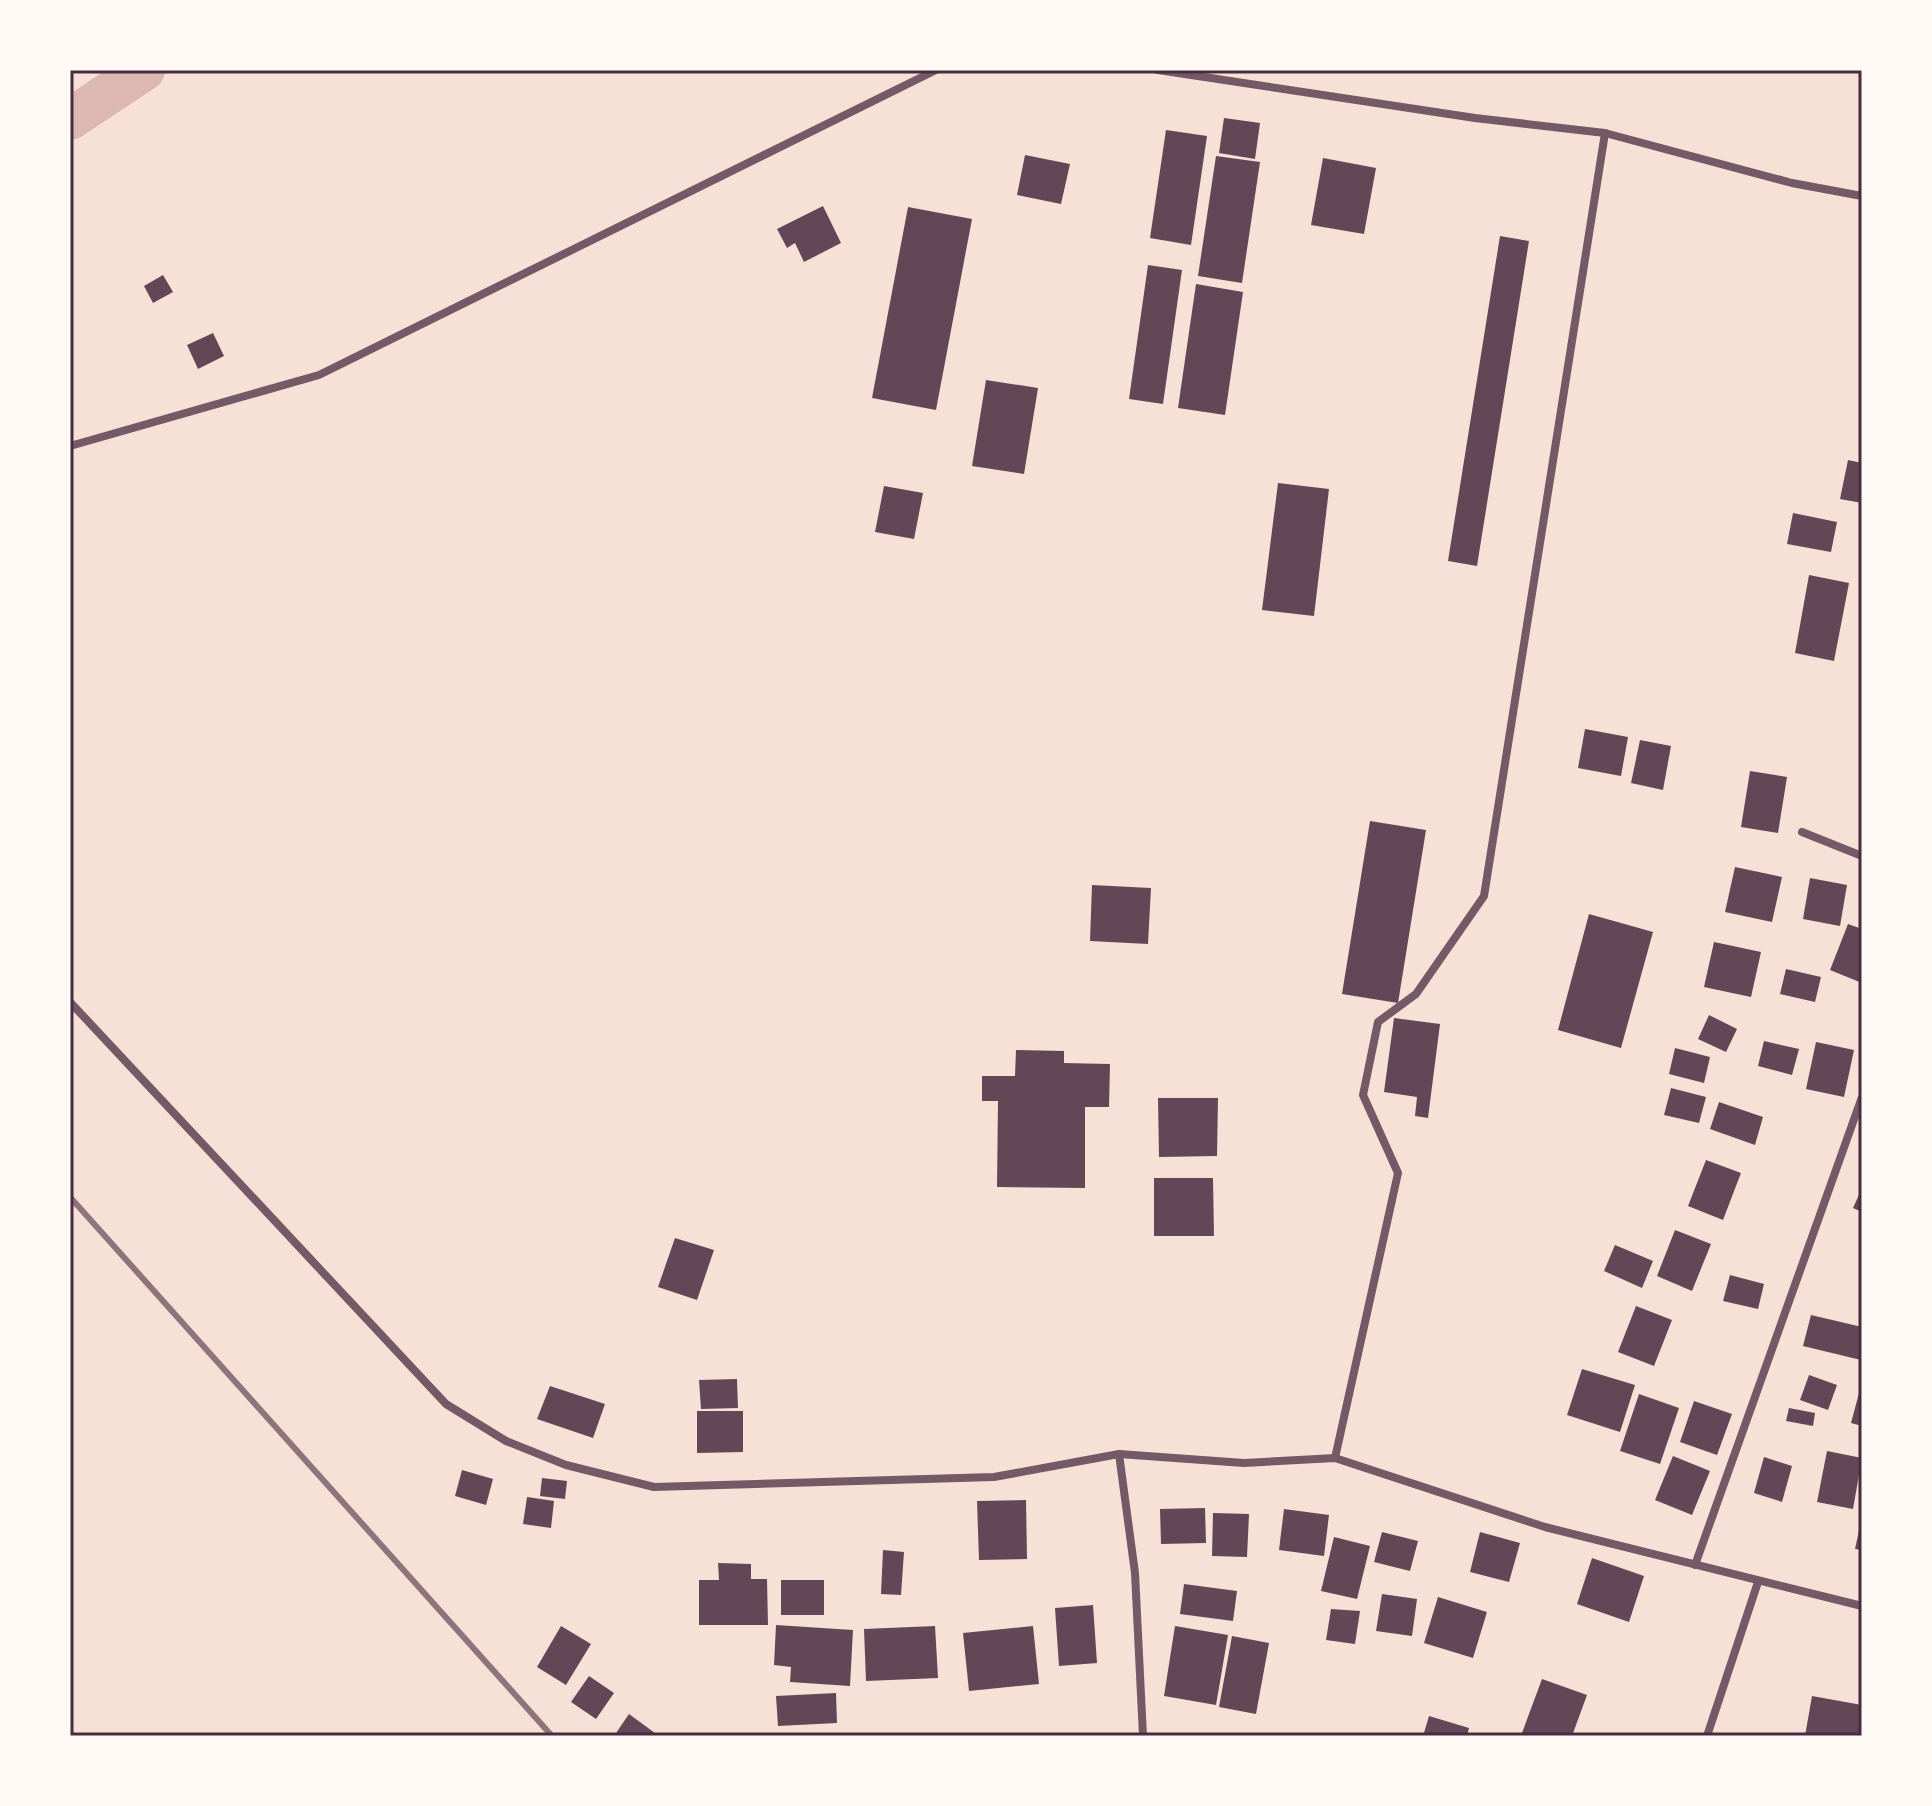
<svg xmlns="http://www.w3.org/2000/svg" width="1932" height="1806" viewBox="0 0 1932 1806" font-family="'IBM Plex Sans',sans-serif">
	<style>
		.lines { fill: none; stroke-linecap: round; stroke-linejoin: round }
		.canal { stroke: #dcb8b0; stroke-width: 42 }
		.building { fill: #644757 }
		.minor { stroke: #755966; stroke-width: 8 }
		.rail { stroke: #8f747c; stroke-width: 6 }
		.neatline { fill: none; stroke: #4a2c40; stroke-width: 3 }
	</style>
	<rect width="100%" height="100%" fill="#f7e1d7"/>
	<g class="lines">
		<!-- canal -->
		<polyline class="canal" points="70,119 144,70"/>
	</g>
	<!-- building -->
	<g class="building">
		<polygon points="1224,118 1260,123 1255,159 1219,153"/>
		<polygon points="1166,130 1207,136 1191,245 1150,238"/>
		<polygon points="1025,155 1070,164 1061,204 1017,195"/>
		<polygon points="1216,156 1260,162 1242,283 1198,276"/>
		<polygon points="1323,158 1376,168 1364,234 1311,225"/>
		<polygon points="823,206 841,243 804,262 795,243 787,248 777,229"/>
		<polygon points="908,207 972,219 936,410 872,398"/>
		<polygon points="1500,236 1529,241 1477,566 1448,561"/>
		<polygon points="1148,265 1182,270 1163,404 1129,399"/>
		<polygon points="163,275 173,292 153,303 144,286"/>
		<polygon points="1196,284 1243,292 1225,415 1178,408"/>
		<polygon points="213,333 224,356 198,369 187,345"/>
		<polygon points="986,380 1038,388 1024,474 972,466"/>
		<polygon points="1848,460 1862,463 1862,503 1840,499"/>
		<polygon points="1278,483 1329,489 1314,616 1262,610"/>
		<polygon points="884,486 923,493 914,539 875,532"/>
		<polygon points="1793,513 1837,522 1831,552 1787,544"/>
		<polygon points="1809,575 1849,583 1834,661 1795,653"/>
		<polygon points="1585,729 1628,737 1621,776 1578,768"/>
		<polygon points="1640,740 1671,746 1663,790 1631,783"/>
		<polygon points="1750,771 1787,777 1778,833 1741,827"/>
		<polygon points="1370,821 1426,830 1398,1003 1342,994"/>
		<polygon points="1735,867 1782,877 1772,922 1725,912"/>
		<polygon points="1810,878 1847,885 1840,926 1803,919"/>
		<polygon points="1092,885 1151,888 1148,944 1090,941"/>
		<polygon points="1589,914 1653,932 1621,1048 1558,1030"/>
		<polygon points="1848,924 1862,929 1862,983 1830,970"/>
		<polygon points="1714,942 1761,952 1751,997 1704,987"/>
		<polygon points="1786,969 1821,977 1815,1002 1780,994"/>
		<polygon points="1709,1015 1737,1029 1726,1052 1698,1039"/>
		<polygon points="1394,1018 1440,1024 1428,1118 1415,1116 1417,1097 1384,1092"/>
		<polygon points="1764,1041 1799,1049 1792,1075 1758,1066"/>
		<polygon points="1816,1042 1854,1050 1844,1097 1806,1089"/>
		<polygon points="1675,1048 1710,1057 1704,1083 1669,1074"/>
		<polygon points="1016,1050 1064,1051 1064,1063 1110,1064 1109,1107 1085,1107 1085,1188 997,1187 998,1101 982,1101 982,1076 1015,1076"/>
		<polygon points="1671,1088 1706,1097 1699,1123 1664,1115"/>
		<polygon points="1158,1098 1218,1098 1217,1156 1159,1157"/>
		<polygon points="1719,1102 1763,1117 1755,1145 1710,1129"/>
		<polygon points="1706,1160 1741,1173 1723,1220 1688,1206"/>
		<polygon points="1154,1178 1213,1178 1214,1236 1154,1236"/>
		<polygon points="1862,1188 1862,1212 1853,1208"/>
		<polygon points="1675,1230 1711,1244 1692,1291 1657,1276"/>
		<polygon points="675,1238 714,1250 697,1300 658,1287"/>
		<polygon points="1615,1245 1653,1261 1642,1288 1604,1271"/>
		<polygon points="1730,1275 1764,1284 1758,1309 1723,1301"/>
		<polygon points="1636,1306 1672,1320 1654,1366 1618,1352"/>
		<polygon points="1811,1315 1862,1327 1861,1360 1803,1346"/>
		<polygon points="1582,1369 1635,1385 1620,1432 1567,1415"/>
		<polygon points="1809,1375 1837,1385 1828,1410 1800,1400"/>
		<polygon points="737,1379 738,1408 701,1409 699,1380"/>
		<polygon points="550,1386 605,1404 593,1438 537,1419"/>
		<polygon points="1859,1393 1862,1394 1862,1426 1851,1423"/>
		<polygon points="1639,1394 1679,1408 1660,1464 1620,1451"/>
		<polygon points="1694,1401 1732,1414 1717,1455 1680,1442"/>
		<polygon points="1789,1408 1815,1413 1813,1426 1786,1421"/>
		<polygon points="697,1411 743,1411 743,1452 697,1453"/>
		<polygon points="1827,1451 1862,1458 1853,1509 1817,1502"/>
		<polygon points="1673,1456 1710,1471 1692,1515 1655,1500"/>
		<polygon points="1764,1457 1792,1466 1782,1502 1754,1493"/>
		<polygon points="462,1470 493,1479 486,1505 455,1496"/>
		<polygon points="542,1478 567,1481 565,1499 540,1496"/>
		<polygon points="527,1497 554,1501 551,1528 523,1524"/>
		<polygon points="1026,1500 1027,1559 979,1560 977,1501"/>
		<polygon points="1205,1508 1206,1543 1161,1544 1160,1509"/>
		<polygon points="1284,1509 1329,1515 1324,1556 1279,1550"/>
		<polygon points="1213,1513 1249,1514 1247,1557 1212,1556"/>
		<polygon points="1861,1521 1862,1521 1862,1550 1855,1549"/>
		<polygon points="1382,1532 1418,1541 1410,1571 1374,1562"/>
		<polygon points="1480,1532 1520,1543 1509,1582 1470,1572"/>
		<polygon points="1334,1537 1370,1546 1357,1599 1321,1591"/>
		<polygon points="883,1550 904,1552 901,1595 881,1594"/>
		<polygon points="1592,1558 1644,1576 1629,1622 1577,1604"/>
		<polygon points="718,1563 751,1564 751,1579 767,1579 768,1625 699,1625 699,1580 719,1580"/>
		<rect x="781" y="1580" width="43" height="35"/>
		<polygon points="1184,1584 1237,1591 1233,1621 1180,1614"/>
		<polygon points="1382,1594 1417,1599 1412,1636 1376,1631"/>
		<polygon points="1438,1597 1487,1612 1473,1658 1424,1643"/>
		<polygon points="1093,1605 1097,1663 1059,1666 1055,1608"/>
		<polygon points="1331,1609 1360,1611 1355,1644 1326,1640"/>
		<polygon points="776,1625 853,1630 850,1686 790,1682 791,1667 774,1665"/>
		<polygon points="561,1626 591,1644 566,1685 537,1667"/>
		<polygon points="935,1626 938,1678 866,1681 864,1629"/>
		<polygon points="1033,1626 1039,1684 969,1691 963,1633"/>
		<polygon points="1175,1626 1228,1635 1216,1705 1164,1696"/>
		<polygon points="1232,1636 1269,1643 1256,1714 1219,1707"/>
		<polygon points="589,1676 614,1693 596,1719 571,1702"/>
		<polygon points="1542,1679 1587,1695 1572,1736 1522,1733"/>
		<polygon points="836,1693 837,1723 778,1726 776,1696"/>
		<polygon points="1812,1696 1862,1705 1859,1736 1805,1736"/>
		<polygon points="629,1714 659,1736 614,1736"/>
		<polygon points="1429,1716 1469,1728 1467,1736 1423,1736"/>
	</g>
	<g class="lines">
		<!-- minor -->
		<g class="minor">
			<polyline points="1158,70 1475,118 1605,133 1792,183 1862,196"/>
			<polyline points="70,446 319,375 936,70"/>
			<polyline points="1802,832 1862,856"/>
			<polyline points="70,1002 446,1404 506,1441 566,1465 654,1487 994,1477 1119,1454 1244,1463 1335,1458 1545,1527 1862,1606"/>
			<polyline points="1119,1454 1135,1573 1143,1736"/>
			<polyline points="1335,1458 1398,1173 1363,1095 1378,1022 1416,994 1484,896 1605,133"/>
			<polyline points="1695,1565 1862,1097"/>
			<polyline points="1707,1736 1758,1582"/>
		</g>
		<!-- rail -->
		<polyline class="rail" points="70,1197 552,1736"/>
	</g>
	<!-- border -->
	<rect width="1932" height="1806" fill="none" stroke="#fffaf5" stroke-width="144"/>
	<rect x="72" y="72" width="1788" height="1662" class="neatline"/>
</svg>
